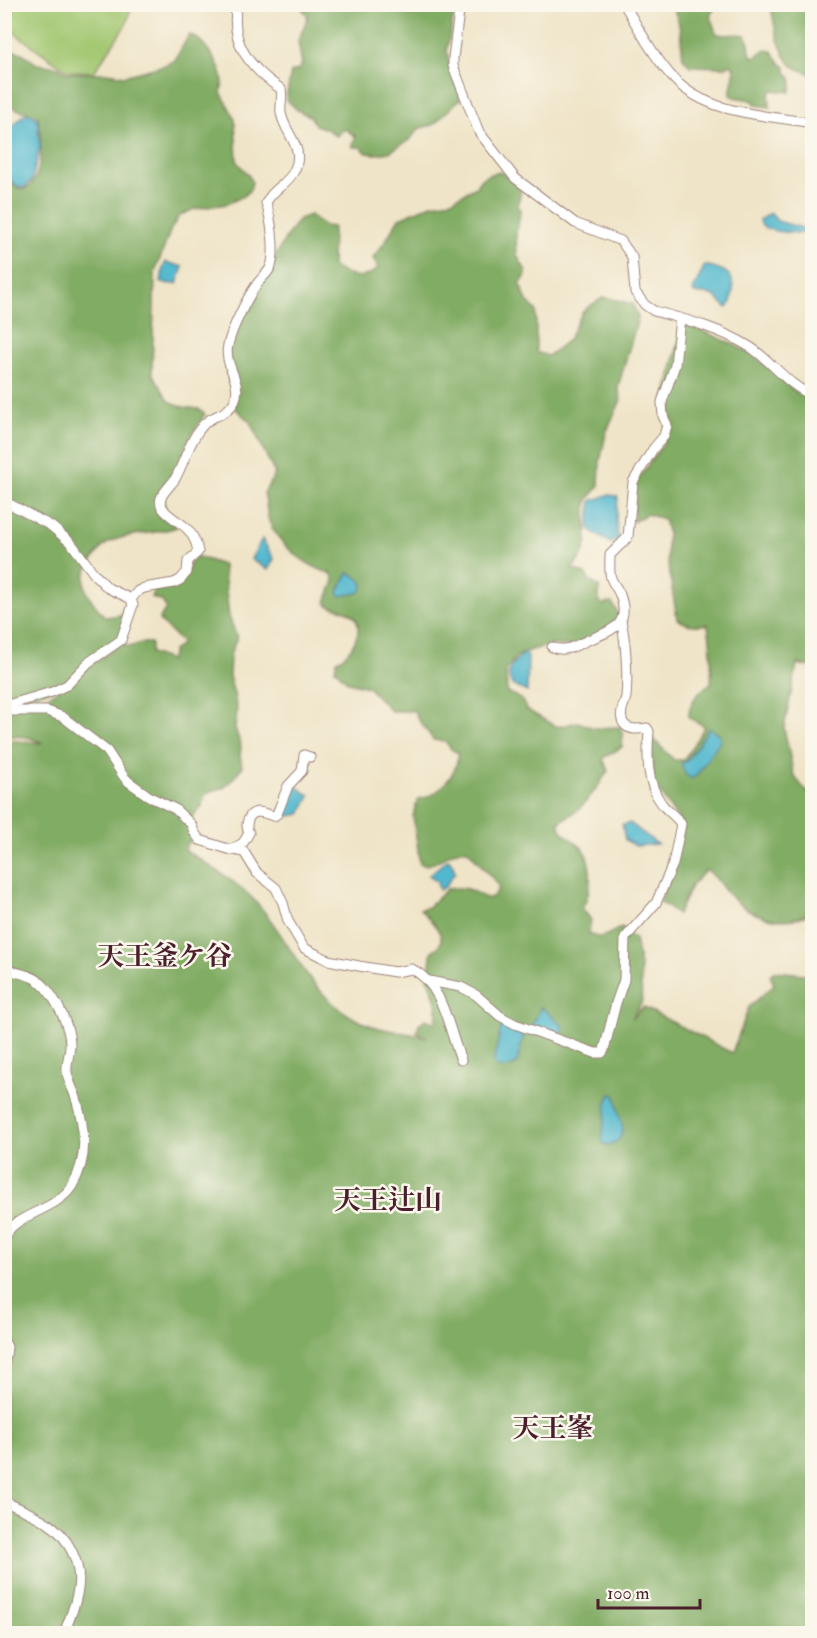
<svg xmlns="http://www.w3.org/2000/svg" width="817" height="1638" viewBox="0 0 817 1638" font-family="'IM FELL Double Pica','Noto Serif JP',serif">
	<style>
		.green { fill: #a2c771; stroke: #76734e; stroke-width: 1.5 }
		.forest { fill: #81ac63; stroke: #666647; stroke-width: 1.5 }
		.water { fill: #51b8ce; stroke: #4e6c7c; stroke-width: 1.5 }
		.lines { fill: none; stroke-linecap: round; stroke-linejoin: round }
		.minor-casing { stroke: #9c8279; stroke-width: 11 }
		.minor { stroke: #fff; stroke-width: 9 }
		.labels { text-anchor: middle; dominant-baseline: central; stroke-width: 5; stroke-linejoin: round; paint-order: stroke }
		.neighbourhood-label { font-size: 27px; font-weight: bold; fill: #4a1f2b; stroke: #fbf7ec }
	</style>
	<rect width="100%" height="100%" fill="#fbf7ec"/>
	<filter id="ink" filterUnits="userSpaceOnUse"><feTurbulence type="fractalNoise" baseFrequency=".0167" numOctaves="2"/><feDisplacementMap in="SourceGraphic" scale="12" xChannelSelector="R" yChannelSelector="G"/><feConvolveMatrix kernelMatrix="1 2 1 2 8 2 1 2 1" color-interpolation-filters="sRGB"/></filter>
	<filter id="wash" filterUnits="userSpaceOnUse"><feTurbulence type="fractalNoise" baseFrequency=".008" numOctaves="4" result="noise"/><feDisplacementMap in="SourceGraphic" scale="24" xChannelSelector="R" yChannelSelector="G"/><feGaussianBlur stdDeviation="1.35" result="paint"/><feColorMatrix in="noise" values="0 0 0 0 0 0 0 0 0 0 0 0 0 0 0 0 0 1.4 0 .05"/><feComposite in="paint" operator="in"/></filter>
	<g filter="url(#wash)">
		<rect width="100%" height="100%" fill="#efe4c7"/>
		<!-- green -->
		<polygon class="green" points="13,4 132,4 132,5 127,23 94,72 68,71 13,32 9,10"/>
		<!-- forest -->
		<g class="forest">
			<polygon points="299,5 456,5 447,49 451,73 461,98 433,125 420,128 408,141 389,152 376,154 367,153 360,147 353,147 352,144 356,137 345,129 336,136 327,129 315,125 311,117 297,110 286,99 291,72 298,70 302,64 298,42 308,16"/>
			<path d="M769 5H812V76C806 69 795 71 789 62 782 52 777 38 775 27 773 19 773 12 769 5Z"/>
			<path d="M673 6 716 5 710 16 716 33C726 38 734 32 745 35L749 43 750 54 754 57 766 50 772 51 781 64 786 67V72C793 79 793 83 790 92L772 90 769 95 770 107 755 105V102C746 97 738 100 730 95L735 69 731 64 726 67 690 66 683 58 680 28Z"/>
			<path d="M189 35C203 37 222 67 223 82 223 84 221 90 221 92L235 119 237 162 248 174 252 182 250 190 244 196 227 204 194 209 179 216 171 229 155 272 152 373 169 401 183 407 199 409 205 414 188 441 173 477 162 491 167 519 177 527C155 535 129 532 108 543 100 547 95 557 90 564 77 587 90 599 105 617L121 615 127 602H130L122 634 66 683 47 691 4 702V174L15 186 22 190C47 182 41 136 38 116 30 111 19 113 12 106 9 104 7 101 5 98V41L14 51 22 53 37 64 58 67 67 73H110L124 76 165 65 175 60Z"/>
			<path d="M501 172 521 190 518 205 520 210 519 220 516 233 517 255 526 271V275L520 285 527 301 536 310V352L548 356 568 340 582 313 588 307 604 297 633 304 638 318 618 387 621 400 606 433 600 462 599 487 588 499 586 509 587 542 582 556 572 569 585 574 590 581 599 587V602L602 604 612 603 621 618 617 622 575 646 550 645 528 651 516 657 506 670 507 692 521 699 527 710 557 727 578 722 594 728 620 727 623 735 622 747 603 758 608 771C599 785 590 798 578 810 572 815 564 817 559 823 563 839 573 837 582 848 594 864 592 892 582 908L591 920 589 933C600 942 610 933 622 927L625 932 635 939 640 966 642 1001 632 1019 643 1007 732 1053 749 1007 774 985 770 975 775 971 804 974 812 972V1633H5L4 740 43 743 27 737 5 736V708L47 697 122 643 129 647 141 643H151V653L170 660 173 651 182 643 159 620 166 608 162 601 151 597 154 590 174 586 196 556 223 565 229 616 237 638 230 655 229 676 234 694 237 711 235 728 241 746 240 755 242 767 232 780 223 788 209 792 204 796 201 807 190 820 196 839 194 843 187 842 185 850C210 866 236 881 256 902 291 940 304 989 352 1017 373 1030 403 1032 427 1037L417 1032 419 1024 426 1019 435 1023C441 1006 432 991 427 975 432 966 429 960 432 951 454 940 430 920 420 909L428 907 447 889C454 888 461 887 467 889 480 893 492 909 499 886L468 850C449 847 438 869 420 864L413 816 418 799C438 798 458 773 458 753L451 749 445 741 433 740C427 729 417 723 415 711H391L368 687 348 682 335 669 337 660C351 656 365 629 354 616 349 610 335 608 327 605L326 602 334 581 332 574C307 567 279 546 269 521 266 512 267 502 264 493L275 474 250 422 235 408 228 350 242 319 286 237 299 219 310 215 324 226 333 227 332 266C347 276 363 283 378 268L373 258 385 242 399 218 432 204 450 201 476 187C480 176 490 174 501 172Z"/>
			<path d="M683 323C706 333 731 341 752 355 773 369 787 391 812 400L811 667 797 664 784 728 794 776 807 792 812 787V912C783 928 751 918 728 894 719 884 718 878 706 870L691 886 678 914 660 902 684 828 654 784 650 736 674 760H684L705 726 689 718C688 703 699 691 711 683 712 672 711 633 707 624 695 627 688 625 677 619L667 558V532L664 519 646 514 633 522 636 482 667 438 664 402Z"/>
		</g>
		<!-- water -->
		<g class="water">
			<path d="M25 114H31L37 118 40 147 32 180 24 188C0 184 4 152 4 134Z"/>
			<path d="M771 213 777 221 803 228 805 234C791 231 774 234 762 226L759 220Z"/>
			<polygon points="166,262 183,267 177,284 161,283 163,268"/>
			<path d="M705 265C721 269 734 271 733 290 732 298 732 303 727 308L713 295 694 293 693 290Z"/>
			<polygon points="608,495 617,496 618,498 616,519 618,538 611,543 592,532 589,528 591,501"/>
			<polygon points="262,539 274,559 268,570 251,559"/>
			<polygon points="348,573 354,575 363,583 362,590 358,593 340,596 338,592"/>
			<path d="M525 653 528 656 527 692 512 685C504 670 513 662 525 653Z"/>
			<polygon points="709,728 720,735 720,741 698,773 693,778 689,778 685,773 681,763 687,761"/>
			<polygon points="296,786 310,796 300,814 284,817 280,814 292,787"/>
			<polygon points="630,823 657,844 636,846 625,840 622,825"/>
			<polygon points="448,859 452,863 455,872 445,887 439,890 437,882 429,875"/>
			<polygon points="541,1007 563,1026 560,1034 532,1026"/>
			<polygon points="502,1024 524,1034 517,1062 515,1065 501,1069 493,1063"/>
			<polygon points="611,1094 615,1095 623,1129 619,1140 609,1145 604,1144 602,1140 607,1103"/>
		</g>
	</g>
	<g filter="url(#ink)">
		<g class="lines">
			<defs>
				<g id="minor">
					<path d="M460 4 453 58V66L479 132 515 178 575 223 621 241 632 257 635 292 645 305 654 311C687 320 721 329 750 347 772 361 787 385 812 395"/>
					<path d="M624 4C639 29 654 57 673 78 707 115 767 115 812 123"/>
					<polyline points="4,501 51,526 71,543 95,575 108,588 131,599"/>
					<path d="M552 647C565 653 577 645 588 640 613 630 631 625 620 595 618 589 613 584 611 578 609 572 610 562 610 555L628 537 633 482 653 449 664 436 667 425 663 416 662 402 675 365 680 318"/>
					<path d="M4 706 52 692 67 685 89 662 121 640 133 605 131 599 138 591 144 588 174 583 180 580 187 572 188 561 198 552C197 545 194 537 189 531 183 522 156 512 161 498 164 491 171 485 175 479 185 461 190 438 205 423 214 415 228 414 234 402 244 382 223 366 228 345 232 328 247 298 257 284 262 277 268 274 271 266 276 251 271 218 266 203 272 189 288 184 294 171 306 147 285 135 281 113 280 105 283 97 281 89 250 68 229 43 237 4"/>
					<path d="M4 713 12 711H47L63 717 107 751 124 777 129 782 150 797 175 809 191 824 194 832 200 840 228 849 244 852 257 873 276 888 283 903 288 921 304 948 328 960 359 966 395 972 412 969C444 985 448 1029 461 1060"/>
					<path d="M232 849 243 843 249 833C245 826 247 813 258 812 263 812 269 815 274 816L277 814 288 786 302 771 304 755 310 757"/>
					<path d="M4 967C19 976 32 972 45 987 57 1001 70 1026 70 1045 70 1054 66 1063 67 1072 68 1081 73 1089 76 1098 85 1129 89 1157 72 1186 55 1212 17 1212 4 1237"/>
					<path d="M429 981 461 987 476 995 500 1016 515 1024 595 1053H602L604 1050 616 1003 624 980 625 938 656 903 673 864 681 824C676 816 667 811 662 804 646 783 647 756 649 731L647 728C640 729 629 731 624 724 618 715 624 705 626 697 628 675 626 641 621 621"/>
					<polyline points="4,1341 7,1347 4,1369"/>
					<path d="M4 1501C18 1508 33 1514 46 1522 68 1535 82 1564 78 1589 76 1605 69 1619 64 1634"/>
				</g>
			</defs>
			<!-- minor casing -->
			<use href="#minor" class="minor-casing"/>
			<!-- minor -->
			<use href="#minor" class="minor"/>
		</g>
	</g>
	<g class="labels">
		<!-- neighbourhood labels -->
		<g class="neighbourhood-label">
			<text x="165" y="956">天王釜ケ谷</text>
			<text x="388" y="1200">天王辻山</text>
			<text x="553" y="1428">天王峯</text>
		</g>
	</g>
	<!-- margin -->
	<rect width="817" height="1638" fill="none" stroke="#fbf7ec" stroke-width="24"/>
	<!-- scale -->
	<path d="M598 1599v9h102v-9" fill="none" stroke="#4a1f2b" stroke-width="3"/>
	<text x="607" y="1599" font-size="18" fill="#4a1f2b" stroke="#fbf7ec" stroke-width="4.5" paint-order="stroke">100 m</text>
</svg>
